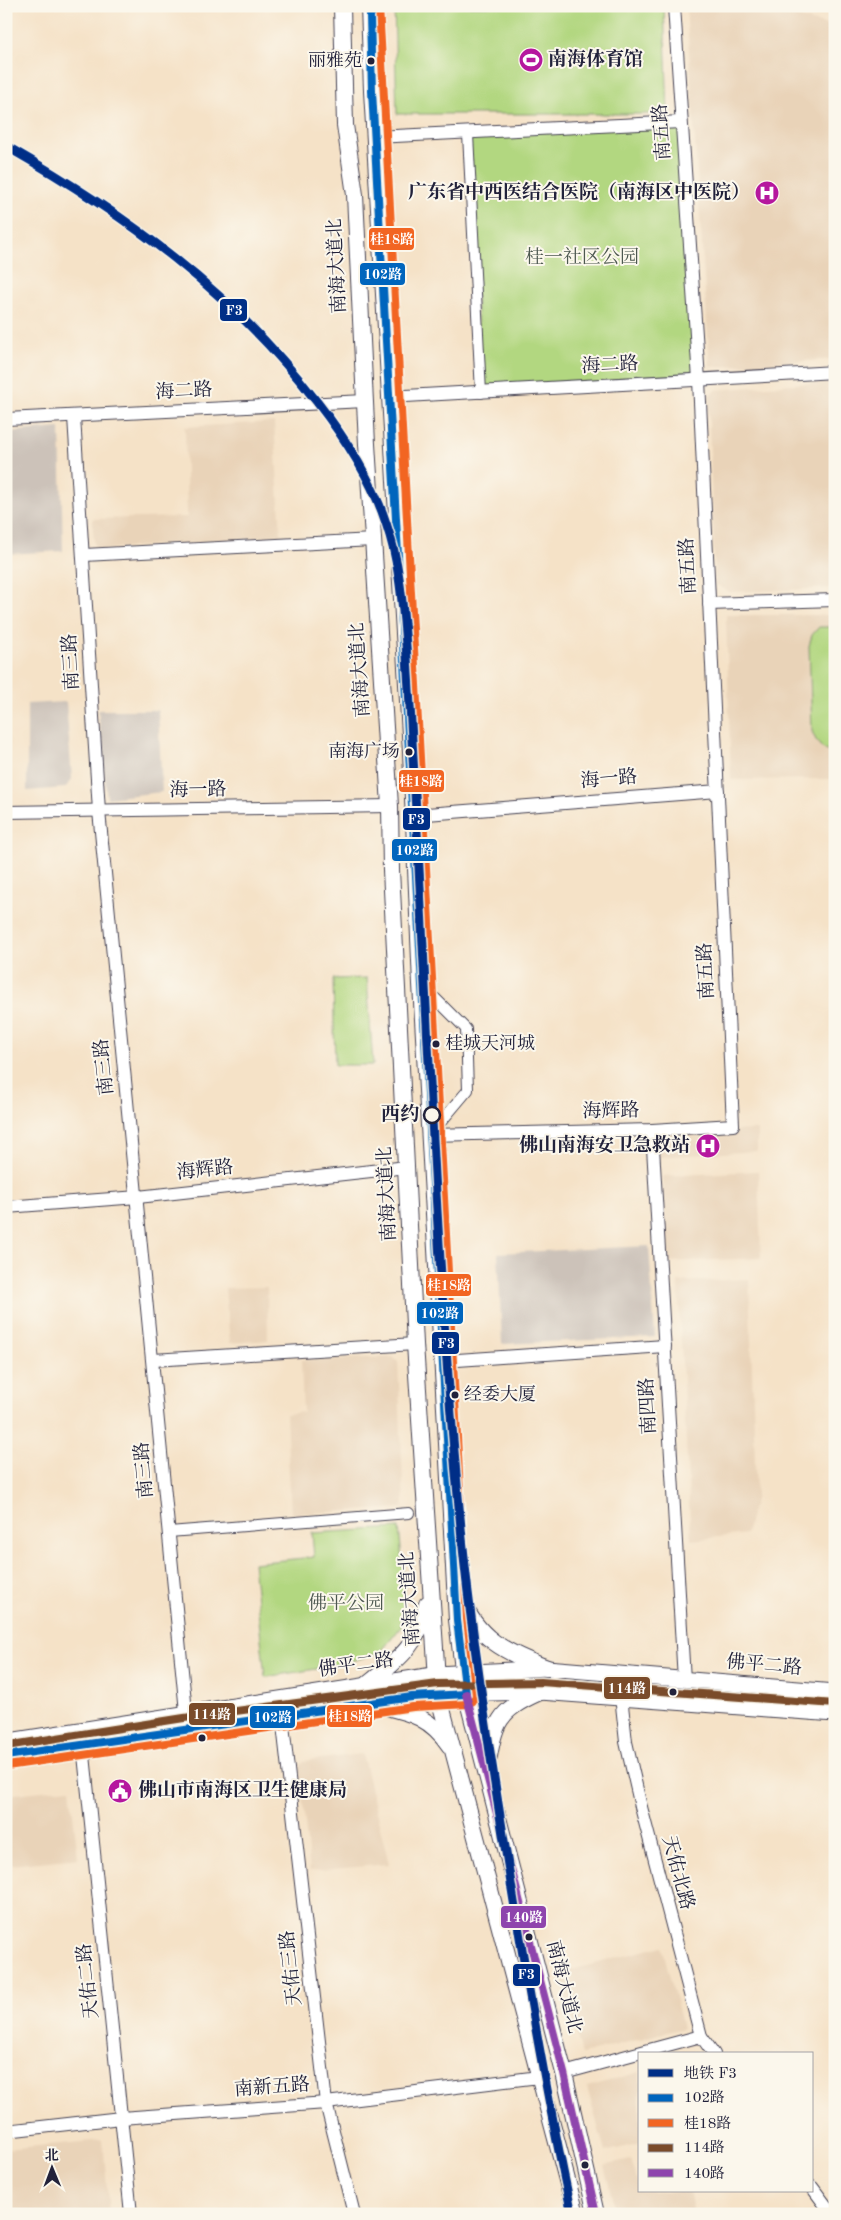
<svg xmlns="http://www.w3.org/2000/svg" width="841" height="2220" viewBox="0 0 841 2220" font-family="'Old Standard TT','Noto Serif SC',serif">
	<style>
		.built { fill: #e9d3b8 }
		.industrial { fill: #ccc2b9 }
		.green { fill: #b2d780; stroke: #6a7c5e }
		.lines { fill: none; stroke-linecap: round; stroke-linejoin: round }
		.minor-casing { stroke: #423f50; stroke-width: 12 }
		.tertiary-casing { stroke: #423f50; stroke-width: 14 }
		.secondary-casing { stroke: #423f50; stroke-width: 16 }
		.primary-casing { stroke: #423f50; stroke-width: 17 }
		.trunk-casing { stroke: #423f50; stroke-width: 18 }
		.minor { stroke: #fff; stroke-width: 10 }
		.tertiary { stroke: #fff; stroke-width: 12 }
		.secondary { stroke: #fff; stroke-width: 14 }
		.primary { stroke: #fff; stroke-width: 15 }
		.trunk { stroke: #fff; stroke-width: 16 }
		.bus-1-casing { stroke: #fbf7ec; stroke-width: 11 }
		.bus-2-casing { stroke: #fbf7ec; stroke-width: 11 }
		.bus-3-casing { stroke: #fbf7ec; stroke-width: 11 }
		.bus-4-casing { stroke: #fbf7ec; stroke-width: 11 }
		.bus-1 { stroke: #0065bd; stroke-width: 8 }
		.bus-2 { stroke: #f26522; stroke-width: 8 }
		.bus-3 { stroke: #7a4b2a; stroke-width: 8 }
		.bus-4 { stroke: #8e44ad; stroke-width: 8 }
		.metro-1-casing { stroke: #fbf7ec; stroke-width: 12 }
		.metro-1 { stroke: #002f87; stroke-width: 9 }
		.bus-dot { fill: #22223b; stroke: #fbf7ec; stroke-width: 2 }
		.stop-dot { fill: #fbf7ec; stroke: #22223b; stroke-width: 2.5 }
		.labels { text-anchor: middle; dominant-baseline: central; stroke-width: 4; stroke-linejoin: round; paint-order: stroke }
		.bus-label { font-size: 18px; fill: #22223b; stroke: #fbf7ec; text-anchor: end }
		.poi-label { font-size: 19px; font-weight: bold; fill: #22223b; stroke: #fbf7ec; text-anchor: start }
		.street-label { font-size: 19px; fill: #22223b; stroke: #fbf7ec }
		.park-label { font-size: 19px; fill: #4d5850; stroke: #fbf7ec }
		.stop-label { font-size: 19px; font-weight: bold; fill: #22223b; stroke: #fbf7ec; text-anchor: end }
		.line-badge { stroke: #fbf7ec; stroke-width: 2 }
		.badge-label { font-size: 14px; text-anchor: middle; font-weight: bold; fill: #fff }
	</style>
	<rect width="100%" height="100%" fill="#fbf7ec"/>
	<filter id="ink" filterUnits="userSpaceOnUse"><feTurbulence type="fractalNoise" baseFrequency=".02" numOctaves="2"/><feDisplacementMap in="SourceGraphic" scale="10" xChannelSelector="R" yChannelSelector="G"/><feConvolveMatrix kernelMatrix="1 2 1 2 8 2 1 2 1" color-interpolation-filters="sRGB"/></filter>
	<filter id="wash" filterUnits="userSpaceOnUse"><feTurbulence type="fractalNoise" baseFrequency=".0096" numOctaves="4" result="noise"/><feDisplacementMap in="SourceGraphic" scale="20" xChannelSelector="R" yChannelSelector="G"/><feGaussianBlur stdDeviation="1.12" result="paint"/><feColorMatrix in="noise" values="0 0 0 0 0 0 0 0 0 0 0 0 0 0 0 0 0 1.4 0 .05"/><feComposite in="paint" operator="in"/></filter>
	<g filter="url(#wash)">
		<rect width="100%" height="100%" fill="#f5e2c7"/>
		<!-- built -->
		<g class="built">
			<polygon points="686,6 756,6 835,27 835,359 710,367"/>
			<polygon points="835,381 835,588 730,592 715,584 708,396 716,390"/>
			<polygon points="274,422 281,536 95,550 92,519 187,517 185,427"/>
			<polygon points="726,615 835,615 835,779 731,780"/>
			<polygon points="757,1130 757,1151 658,1157 659,1141 666,1133"/>
			<polygon points="758,1171 761,1258 666,1262 663,1176"/>
			<polygon points="749,1279 756,1495 746,1534 691,1540 678,1282"/>
			<polygon points="267,1287 268,1340 230,1343 225,1288"/>
			<polygon points="393,1357 398,1362 404,1508 291,1514 286,1414 303,1412 301,1360"/>
			<polygon points="362,1754 389,1864 310,1871 299,1765 304,1761"/>
			<polygon points="70,1788 78,1858 10,1865 6,1836 6,1795"/>
			<polygon points="662,1946 683,2028 582,2054 560,1973"/>
			<polygon points="640,2072 640,2143 605,2152 587,2087"/>
			<polygon points="103,2140 109,2214 6,2214 6,2149"/>
			<polygon points="631,2159 640,2191 689,2191 694,2214 616,2214 604,2165"/>
		</g>
		<!-- industrial -->
		<g class="industrial">
			<polygon points="60,428 63,551 6,554 6,432"/>
			<polygon points="66,702 72,779 65,788 27,791 27,704"/>
			<polygon points="98,710 158,710 162,792 107,798"/>
			<polygon points="649,1246 655,1337 502,1344 498,1253"/>
		</g>
		<!-- green -->
		<g class="green">
			<polygon points="394,6 664,6 668,114 397,114"/>
			<polygon points="681,122 699,380 481,393 468,134"/>
			<path d="M819 627H835V753C822 752 816 742 812 731L809 646 812 635Z"/>
			<polygon points="367,978 373,1065 335,1065 333,979"/>
			<polygon points="399,1528 405,1590 401,1627 380,1653 329,1667 265,1677 253,1563 314,1557 312,1533"/>
		</g>
	</g>
	<g filter="url(#ink)">
		<g class="lines">
			<defs>
				<g id="minor">
					<polyline points="468,134 481,393"/>
					<polyline points="421,984 466,1029 468,1090 430,1135"/>
					<polyline points="169,1532 409,1513"/>
				</g>
				<g id="tertiary">
					<polyline points="375,137 681,122"/>
					<polyline points="388,397 835,372"/>
					<polyline points="74,417 99,811 186,1712"/>
					<polyline points="6,419 365,401"/>
					<polyline points="84,555 373,540"/>
					<polyline points="709,604 835,600"/>
					<polyline points="6,812 390,806"/>
					<polyline points="414,815 718,791"/>
					<polyline points="652,1130 684,1680"/>
					<polyline points="430,1135 652,1130 733,1125 699,380 674,6"/>
					<polyline points="6,1207 138,1197 407,1167"/>
					<polyline points="153,1360 415,1344"/>
					<polyline points="443,1361 665,1346"/>
					<polyline points="621,1696 626,1742 641,1807 701,2036 714,2054"/>
					<polyline points="282,1716 326,2103 354,2214"/>
					<polyline points="83,1745 131,2214"/>
					<polyline points="564,2073 701,2036"/>
					<polyline points="6,2131 121,2118 326,2103 539,2077"/>
					<polyline points="812,2187 832,2214"/>
				</g>
				<g id="secondary">
					<polyline points="6,1741 436,1674"/>
					<polyline points="6,1756 185,1728 438,1694"/>
				</g>
				<g id="primary">
					<polyline points="436,1674 547,1668 835,1692"/>
					<polyline points="438,1694 540,1692 835,1714"/>
				</g>
				<g id="trunk">
					<polyline points="342,6 345,125 355,195 367,444 390,806 391,870 415,1344 438,1694 576,2214"/>
					<polyline points="369,6 372,91 411,752 421,984 457,1620 466,1694 564,2073 596,2214"/>
					<path d="M459 1594C476 1639 505 1652 547 1668"/>
					<path d="M368 1684C398 1660 420 1644 427 1604"/>
					<path d="M369 1703C405 1712 428 1713 450 1746"/>
					<path d="M487 1767C495 1722 497 1711 540 1692"/>
				</g>
			</defs>
			<!-- minor casing -->
			<use href="#minor" class="minor-casing"/>
			<!-- tertiary casing -->
			<use href="#tertiary" class="tertiary-casing"/>
			<!-- secondary casing -->
			<use href="#secondary" class="secondary-casing"/>
			<!-- primary casing -->
			<use href="#primary" class="primary-casing"/>
			<!-- trunk casing -->
			<use href="#trunk" class="trunk-casing"/>
			<!-- minor -->
			<use href="#minor" class="minor"/>
			<!-- tertiary -->
			<use href="#tertiary" class="tertiary"/>
			<!-- secondary -->
			<use href="#secondary" class="secondary"/>
			<!-- primary -->
			<use href="#primary" class="primary"/>
			<!-- trunk -->
			<use href="#trunk" class="trunk"/>
			<defs>
				<path id="bus-1" d="M6 1756 412 1697 466 1694 457 1620C428 1110 402 601 372 91L370 16 374 6"/>
				<polyline id="bus-2" points="7,1766 413,1707 468,1704 473,1701 476,1696 467,1619 379,6"/>
				<polyline id="bus-3" points="6,1746 184,1718 438,1684 541,1682 835,1704"/>
				<polyline id="bus-4" points="466,1694 564,2073 596,2214"/>
			</defs>
			<!-- bus-1 casing -->
			<use href="#bus-1" class="bus-1-casing"/>
			<!-- bus-2 casing -->
			<use href="#bus-2" class="bus-2-casing"/>
			<!-- bus-3 casing -->
			<use href="#bus-3" class="bus-3-casing"/>
			<!-- bus-4 casing -->
			<use href="#bus-4" class="bus-4-casing"/>
			<!-- bus-1 -->
			<use href="#bus-1" class="bus-1"/>
			<!-- bus-2 -->
			<use href="#bus-2" class="bus-2"/>
			<!-- bus-3 -->
			<use href="#bus-3" class="bus-3"/>
			<!-- bus-4 -->
			<use href="#bus-4" class="bus-4"/>
			<defs>
				<path id="metro-1" d="M6 146C125 214 233 292 317 402 345 438 372 479 386 523 401 566 403 612 407 657 426 950 433 1245 462 1538 473 1647 490 1756 508 1865 527 1982 547 2098 572 2214"/>
			</defs>
			<!-- metro-1 casing -->
			<use href="#metro-1" class="metro-1-casing"/>
			<!-- metro-1 -->
			<use href="#metro-1" class="metro-1"/>
		</g>
	</g>
	<!-- icons -->
	<defs>
		<symbol id="stadium-disc" viewBox="-11 -11 22 22"><circle r="9.5" fill="#b5179e" stroke="#fbf7ec"/><path d="M0-5a6.5 5 0 1 0 0 10a6.5 5 0 1 0 0-10ZM-3.5-1.8h7v3.6h-7Z" fill="#fff"/></symbol>
		<symbol id="hospital-disc" viewBox="-11 -11 22 22"><circle r="9.5" fill="#b5179e" stroke="#fbf7ec"/><path d="M-5-5h3v3.5h4V-5h3V5h-3V1.5h-4V5h-3Z" fill="#fff"/></symbol>
		<symbol id="civic-disc" viewBox="-11 -11 22 22"><circle r="9.5" fill="#b5179e" stroke="#fbf7ec"/><path d="M-.6-6.5H3V-4.5H.6V-3L4-1V1h2V6H-6V1h2V-1L-.6-3ZM-1.2 2.5V6h2.4V2.5Z" fill="#fff"/></symbol>
	</defs>
	<g fill-rule="evenodd">
		<use href="#stadium-disc" x="517" y="46" width="28" height="28"/>
		<use href="#hospital-disc" x="753" y="179" width="28" height="28"/>
		<use href="#hospital-disc" x="694" y="1132" width="28" height="28"/>
		<use href="#civic-disc" x="106" y="1777" width="28" height="28"/>
	</g>
	<!-- markers -->
	<g class="bus-dot">
		<circle cx="371" cy="61" r="4.5"/>
		<circle cx="409" cy="752" r="4.5"/>
		<circle cx="436" cy="1044" r="4.5"/>
		<circle cx="455" cy="1395" r="4.5"/>
		<circle cx="673" cy="1692" r="4.5"/>
		<circle cx="202" cy="1738" r="4.5"/>
		<circle cx="529" cy="1937" r="4.5"/>
		<circle cx="585" cy="2165" r="4.5"/>
	</g>
	<circle class="stop-dot" cx="432" cy="1115" r="8"/>
	<g class="labels">
		<!-- bus labels -->
		<g class="bus-label">
			<text x="362" y="61">丽雅苑</text>
			<text x="400" y="752">南海广场</text>
			<text x="445" y="1044" text-anchor="start">桂城天河城</text>
			<text x="464" y="1395" text-anchor="start">经委大厦</text>
		</g>
		<!-- poi labels -->
		<g class="poi-label">
			<text x="548" y="60">南海体育馆</text>
			<text x="750" y="193" text-anchor="end">广东省中西医结合医院（南海区中医院）</text>
			<text x="690" y="1146" text-anchor="end">佛山南海安卫急救站</text>
			<text x="138" y="1791">佛山市南海区卫生健康局</text>
		</g>
		<!-- street labels -->
		<g class="street-label">
			<text transform="translate(663 132) rotate(-94)">南五路</text>
			<text transform="translate(338 266) rotate(-93)">南海大道北</text>
			<text transform="translate(610 366) rotate(-3)">海二路</text>
			<text transform="translate(184 392) rotate(-3)">海二路</text>
			<text transform="translate(689 566) rotate(-93)">南五路</text>
			<text transform="translate(72 662) rotate(-93)">南三路</text>
			<text transform="translate(361 670) rotate(-94)">南海大道北</text>
			<text transform="translate(609 780) rotate(-5)">海一路</text>
			<text transform="translate(198 791) rotate(-1)">海一路</text>
			<text transform="translate(707 971) rotate(-93)">南五路</text>
			<text transform="translate(105 1067) rotate(-96)">南三路</text>
			<text transform="translate(611 1112) rotate(-1)">海辉路</text>
			<text transform="translate(205 1171) rotate(-6)">海辉路</text>
			<text transform="translate(388 1194) rotate(-93)">南海大道北</text>
			<text transform="translate(649 1406) rotate(-93)">南四路</text>
			<text transform="translate(145 1470) rotate(-95)">南三路</text>
			<text transform="translate(411 1599) rotate(-94)">南海大道北</text>
			<text transform="translate(356 1666) rotate(-8)">佛平二路</text>
			<text transform="translate(764 1666) rotate(5)">佛平二路</text>
			<text transform="translate(677 1873) rotate(75)">天佑北路</text>
			<text transform="translate(292 1968) rotate(-96)">天佑三路</text>
			<text transform="translate(89 1981) rotate(-96)">天佑二路</text>
			<text transform="translate(563 1987) rotate(76)">南海大道北</text>
			<text transform="translate(272 2088) rotate(-4)">南新五路</text>
		</g>
		<!-- park labels -->
		<g class="park-label">
			<text x="582" y="258">桂一社区公园</text>
			<text x="346" y="1604">佛平公园</text>
		</g>
		<!-- stop labels -->
		<g class="stop-label">
			<text x="419" y="1115">西约</text>
		</g>
	</g>
	<g class="line-badge">
		<rect x="368" y="227" width="47" height="24" rx="5" fill="#f26522"/>
		<rect x="359" y="262" width="47" height="24" rx="5" fill="#0065bd"/>
		<rect x="219" y="298" width="29" height="24" rx="5" fill="#002f87"/>
		<rect x="398" y="769" width="47" height="24" rx="5" fill="#f26522"/>
		<rect x="402" y="807" width="29" height="24" rx="5" fill="#002f87"/>
		<rect x="391" y="838" width="47" height="24" rx="5" fill="#0065bd"/>
		<rect x="425" y="1273" width="47" height="24" rx="5" fill="#f26522"/>
		<rect x="416" y="1301" width="48" height="24" rx="5" fill="#0065bd"/>
		<rect x="431" y="1331" width="29" height="24" rx="5" fill="#002f87"/>
		<rect x="603" y="1676" width="48" height="24" rx="5" fill="#7a4b2a"/>
		<rect x="188" y="1702" width="48" height="24" rx="5" fill="#7a4b2a"/>
		<rect x="326" y="1704" width="47" height="24" rx="5" fill="#f26522"/>
		<rect x="249" y="1705" width="47" height="24" rx="5" fill="#0065bd"/>
		<rect x="500" y="1905" width="47" height="24" rx="5" fill="#8e44ad"/>
		<rect x="512" y="1963" width="29" height="24" rx="5" fill="#002f87"/>
	</g>
	<g class="badge-label">
		<text x="392" y="244">桂18路</text>
		<text x="383" y="279">102路</text>
		<text x="234" y="315">F3</text>
		<text x="421" y="786">桂18路</text>
		<text x="416" y="824">F3</text>
		<text x="415" y="855">102路</text>
		<text x="449" y="1290">桂18路</text>
		<text x="440" y="1318">102路</text>
		<text x="446" y="1348">F3</text>
		<text x="627" y="1693">114路</text>
		<text x="212" y="1719">114路</text>
		<text x="350" y="1721">桂18路</text>
		<text x="273" y="1722">102路</text>
		<text x="524" y="1922">140路</text>
		<text x="526" y="1979">F3</text>
	</g>
	<!-- margin -->
	<rect width="841" height="2220" fill="none" stroke="#fbf7ec" stroke-width="25"/>
	<!-- legend -->
	<rect x="638" y="2052" width="175" height="140" fill="#fbf7ec" stroke="#a4a2a5"/>
	<rect x="648" y="2069" width="25" height="8" fill="#002f87" stroke="#a4a2a5"/>
	<text x="684" y="2078" font-size="15" fill="#22223b">地铁 F3</text>
	<rect x="648" y="2094" width="25" height="8" fill="#0065bd" stroke="#a4a2a5"/>
	<text x="684" y="2102" font-size="15" fill="#22223b">102路</text>
	<rect x="648" y="2119" width="25" height="8" fill="#f26522" stroke="#a4a2a5"/>
	<text x="684" y="2128" font-size="15" fill="#22223b">桂18路</text>
	<rect x="648" y="2144" width="25" height="8" fill="#7a4b2a" stroke="#a4a2a5"/>
	<text x="684" y="2152" font-size="15" fill="#22223b">114路</text>
	<rect x="648" y="2169" width="25" height="8" fill="#8e44ad" stroke="#a4a2a5"/>
	<text x="684" y="2178" font-size="15" fill="#22223b">140路</text>
	<!-- north arrow -->
	<g transform="translate(52 2168) rotate(359)" stroke="#fbf7ec" stroke-width="4" paint-order="stroke">
	<path d="M0-4L9 19L0 12L-9 19Z" fill="#22223b"/>
	<text y="-8" font-size="14" font-weight="bold" text-anchor="middle" fill="#22223b">北</text>
	</g>
</svg>
